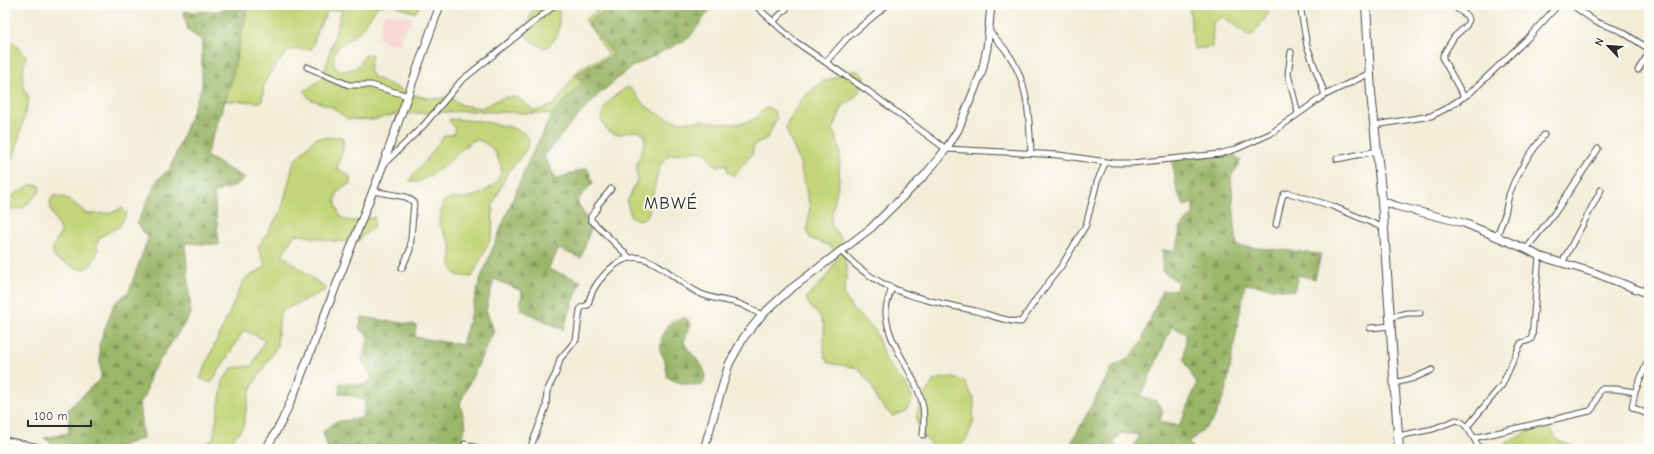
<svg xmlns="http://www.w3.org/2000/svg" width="1654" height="454" viewBox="0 0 1654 454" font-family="'Comic Neue',sans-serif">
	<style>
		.built { fill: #f7d0ce }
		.grass { fill: #c3d578; stroke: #778052 }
		.forest { fill: url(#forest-firs); stroke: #62704a; fill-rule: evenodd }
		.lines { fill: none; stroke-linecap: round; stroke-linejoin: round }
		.street-casing { stroke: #494845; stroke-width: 7 }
		.secondary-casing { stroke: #494845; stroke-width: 9 }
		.primary-casing { stroke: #494845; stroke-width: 10 }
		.street { stroke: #fff; stroke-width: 5 }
		.secondary { stroke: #fff; stroke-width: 7 }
		.primary { stroke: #fff; stroke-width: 8 }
		.labels { text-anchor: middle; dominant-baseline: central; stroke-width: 3.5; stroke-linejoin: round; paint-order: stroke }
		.quarter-label { font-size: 17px; letter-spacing: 1px; fill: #2b2b2b; stroke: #fdfcf7 }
	</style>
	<defs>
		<pattern id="forest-firs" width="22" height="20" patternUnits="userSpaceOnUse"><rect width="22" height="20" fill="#9ab668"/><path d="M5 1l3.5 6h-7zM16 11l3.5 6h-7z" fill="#7e9456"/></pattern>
	</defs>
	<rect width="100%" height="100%" fill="#fdfcf7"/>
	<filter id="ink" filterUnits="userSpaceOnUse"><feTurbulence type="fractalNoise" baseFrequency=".025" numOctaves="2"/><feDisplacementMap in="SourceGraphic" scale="8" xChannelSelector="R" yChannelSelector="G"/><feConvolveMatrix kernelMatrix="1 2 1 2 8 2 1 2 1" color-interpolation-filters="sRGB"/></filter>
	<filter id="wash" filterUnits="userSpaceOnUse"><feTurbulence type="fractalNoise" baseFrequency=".012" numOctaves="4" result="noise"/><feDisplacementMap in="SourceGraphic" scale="16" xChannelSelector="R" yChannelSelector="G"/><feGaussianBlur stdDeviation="0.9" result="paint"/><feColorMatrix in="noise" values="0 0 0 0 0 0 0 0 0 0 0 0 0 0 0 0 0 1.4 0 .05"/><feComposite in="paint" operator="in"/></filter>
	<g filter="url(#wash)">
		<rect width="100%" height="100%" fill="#f3edd8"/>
		<!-- built -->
		<polygon class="built" points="384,13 411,17 413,24 405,28 400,46 393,43 391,45 378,38"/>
		<!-- grass -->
		<g class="grass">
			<path d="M248 5H387L378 6C372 14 366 24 359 32 347 44 329 44 335 67L342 71 357 68 365 55 372 54 369 70 373 77C397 87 422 104 449 97L462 105 481 108 504 97H517L535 111 554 105 581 67 609 55 585 20 597 11 590 5H612L589 23 615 55 576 74 582 83 552 114 469 111 402 114H396L373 120 347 119 332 107 310 99 304 92 323 77 342 9 328 11 317 31 312 49 289 50 272 70 264 84 262 102 225 101 229 90Z"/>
			<polygon points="395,5 420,5 415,13"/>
			<path d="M535 5H559C558 23 564 36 545 48 516 36 525 29 535 5Z"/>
			<polygon points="1189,5 1256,5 1269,13 1251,37 1222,17 1213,22 1212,47 1194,49"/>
			<path d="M5 40H10L26 55C23 71 19 84 29 98L14 157 5 166Z"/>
			<path d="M851 71H859L864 77 863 85 855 97 843 106 833 128 840 151 839 180 831 219 832 226 841 238 847 271 844 295 852 309 875 330 885 359 904 384 912 399 906 411 892 416 877 400 872 386 858 368 829 363C819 350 827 338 823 323 820 312 810 311 806 298 818 285 837 270 836 252L830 246 810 238 807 230 810 207 799 160 786 129 788 121 803 98 822 82Z"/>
			<path d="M628 87C637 92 639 103 649 108 659 115 673 122 685 122 692 123 698 120 704 121 721 123 735 127 752 120 759 117 761 110 768 107L774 111 777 118 767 138 753 146V153L734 176 728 172 726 164 718 166 712 162 707 153 699 151 668 155 659 168 649 211 646 218 638 220 631 217 627 202 637 180V164L645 142 644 134C632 127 627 135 615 134 611 133 607 130 605 127 593 112 615 94 628 87Z"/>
			<path d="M449 119 480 121 510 127 524 133 529 139 528 147 507 174 493 204 492 236 472 277 456 275 451 268V245L439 224 443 202C454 195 462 200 474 196 487 192 506 179 500 163 494 148 491 146 477 139 464 144 456 157 445 165 437 172 427 177 418 182L410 181C413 172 418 170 424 163 432 154 437 143 445 135H453L455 128 450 122Z"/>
			<path d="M342 137 344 146 337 168 350 176V184C338 188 333 196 337 208 339 214 340 218 346 220 355 223 366 219 375 217L374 226 357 242 331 241 295 234 282 255 327 289 280 312 277 346 250 390 243 427 225 449H192L213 440 223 381 232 368 252 366 265 340 244 330 211 383 200 378 244 280 266 266 258 248 282 209 294 161 316 138Z"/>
			<polygon points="31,185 39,185 40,192 23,208 8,210 5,212 5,197 10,197"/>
			<polygon points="54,195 69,199 87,214 111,213 122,208 127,213 120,226 100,237 97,244 98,251 91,265 85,269 77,268 56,259 53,254 53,246 61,232 51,210 50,201"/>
			<path d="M949 377 964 381 974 399 973 423 967 438 958 449C952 449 944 450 939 448 926 443 914 429 917 414 919 402 928 391 934 380Z"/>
			<polygon points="1546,423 1558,441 1581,449 1508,449 1506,443"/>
		</g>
		<!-- forest -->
		<g class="forest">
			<polygon points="224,5 248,5 229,90 206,156 245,178 233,187 214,192 219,245 185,243 191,314 151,373 145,396 139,403 143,438 119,447 119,449 61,449 44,438 69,433 68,409 101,378 99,345 114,304 129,291 148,238 137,223 158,179 170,169 202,86 202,40 188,31 184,12 221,11"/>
			<polygon points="612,5 717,5 708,12 689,38 630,68 599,94 568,127 544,156 556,179 587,168 593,182 577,201 591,228 581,258 559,249 548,269 581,281 563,330 520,309 522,291 494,279 486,310 494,331 460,403 466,426 462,435 464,440 457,449 421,449 421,446 328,449 323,432 335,422 362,418 366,401 353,396 339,393 340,383 366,385 372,377 362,360 369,336 359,329 362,317 416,325 415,337 462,345 481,277 528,162 552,114 582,83 576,74 614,55 588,23"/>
			<path d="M1236 151 1235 158 1241 161 1231 177 1237 246 1321 254 1315 279 1298 275 1294 291 1245 284 1226 391 1213 421 1188 443 1195 449H1132L1140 435 1121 433 1114 442 1118 447 1117 449H1066L1073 440 1112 367 1130 358 1143 340V337L1162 291 1176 289 1178 282 1162 271 1163 251 1162 250 1175 251 1182 224 1193 215V203L1184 206 1177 191 1172 160ZM1172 326 1186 334 1184 360 1197 384 1179 426 1160 422 1163 410 1156 401 1141 396Z"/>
			<path d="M680 318H686L691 324 684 342C690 358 712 366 703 384 691 387 677 383 667 377L665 361 660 350 662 337 670 323Z"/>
			<polygon points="5,443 35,449 5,449"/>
		</g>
	</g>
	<g filter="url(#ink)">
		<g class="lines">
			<defs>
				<g id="street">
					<polyline points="755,5 793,40 868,91 946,149 1059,155 1114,163 1132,163 1220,154 1236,149 1270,134 1325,95 1370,73"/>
					<polyline points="1300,5 1307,46 1325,95"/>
					<polyline points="1452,5 1466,15 1469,20 1466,26 1454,37 1443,55 1443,59 1464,97"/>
					<polyline points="1572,5 1596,22 1621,31 1649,49"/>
					<polyline points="773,22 790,5"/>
					<path d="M989 31C995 38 1002 45 1007 52 1029 82 1029 118 1031 153"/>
					<polyline points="1291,52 1288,74 1298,113"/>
					<polyline points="826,62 847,38 887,5"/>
					<polyline points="307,67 349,85 371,85 408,96"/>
					<polyline points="1638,70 1649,53"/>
					<polyline points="1375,125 1431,116 1445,109 1470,93 1529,37 1558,5"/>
					<polyline points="1337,159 1377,151"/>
					<polyline points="385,163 424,125 461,81 555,5"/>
					<polyline points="611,189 597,206 598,208 591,216 591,220 629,257"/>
					<polyline points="373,191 406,197 414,202 410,250 402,268"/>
					<polyline points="1276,224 1282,198 1284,194 1289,193 1332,206 1384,228"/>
					<polyline points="1497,236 1505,214 1509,195 1514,182 1526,160 1544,135"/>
					<polyline points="1526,249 1554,214 1598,149"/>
					<path d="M841 251C881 294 922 299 976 311 990 315 1007 322 1021 322L1037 298 1062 265 1086 225 1097 182 1105 163"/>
					<polyline points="1562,263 1601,190"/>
					<path d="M892 288C889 296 885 306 886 315 889 347 915 372 922 402 925 413 924 424 923 435"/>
					<polyline points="1644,292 1649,283"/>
					<polyline points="1390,317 1407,313 1420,313"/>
					<polyline points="1370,328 1391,326"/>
					<polyline points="1395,383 1414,378 1432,370"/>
					<polyline points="1635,392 1632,407 1649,415"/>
					<polyline points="1467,427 1502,385 1521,343 1530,340 1532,337 1539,256"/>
					<path d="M1398 436 1433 429 1456 420C1467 421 1474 440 1480 449"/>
					<path d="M1474 438 1590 411C1597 406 1596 396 1601 389H1616L1635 392 1649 358"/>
					<polyline points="5,440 49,449"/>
					<polyline points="465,444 480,449"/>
					<path d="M530 449 546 407 547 391 556 373 560 359 576 340 580 310 582 307 588 305C591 290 598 281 609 270 643 237 668 278 699 293 711 299 725 300 737 303 746 306 754 311 762 315"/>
				</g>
				<g id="secondary">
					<polyline points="1382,201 1396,206 1464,223 1526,249 1539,256 1595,273 1649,294"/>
					<polyline points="266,449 282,421 294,394 383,165 440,5"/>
					<polyline points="704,449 729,364 744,337 762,315 788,291 871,228 925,175 946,149 958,130 982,71 987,48 991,5"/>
				</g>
				<polyline id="primary" points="1366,5 1371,93 1382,201 1399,449"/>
			</defs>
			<!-- street casing -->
			<use href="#street" class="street-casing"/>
			<!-- secondary casing -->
			<use href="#secondary" class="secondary-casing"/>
			<!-- primary casing -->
			<use href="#primary" class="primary-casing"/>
			<!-- street -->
			<use href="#street" class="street"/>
			<!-- secondary -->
			<use href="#secondary" class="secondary"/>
			<!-- primary -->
			<use href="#primary" class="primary"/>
		</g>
	</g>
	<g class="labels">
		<!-- quarter labels -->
		<g class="quarter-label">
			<text x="671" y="203">MBWÉ</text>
		</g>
	</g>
	<!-- margin -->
	<rect width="1654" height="454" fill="none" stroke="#fdfcf7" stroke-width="20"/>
	<!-- north arrow -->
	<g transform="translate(1608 46) rotate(295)" stroke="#fdfcf7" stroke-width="3" paint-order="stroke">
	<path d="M0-3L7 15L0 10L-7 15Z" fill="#2b2b2b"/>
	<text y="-6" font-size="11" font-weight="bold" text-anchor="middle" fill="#2b2b2b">N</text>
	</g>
	<!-- scale -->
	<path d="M28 420v6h63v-6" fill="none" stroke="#2b2b2b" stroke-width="2"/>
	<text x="34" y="420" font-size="12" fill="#2b2b2b" stroke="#fdfcf7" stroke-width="3" paint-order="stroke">100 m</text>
</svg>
